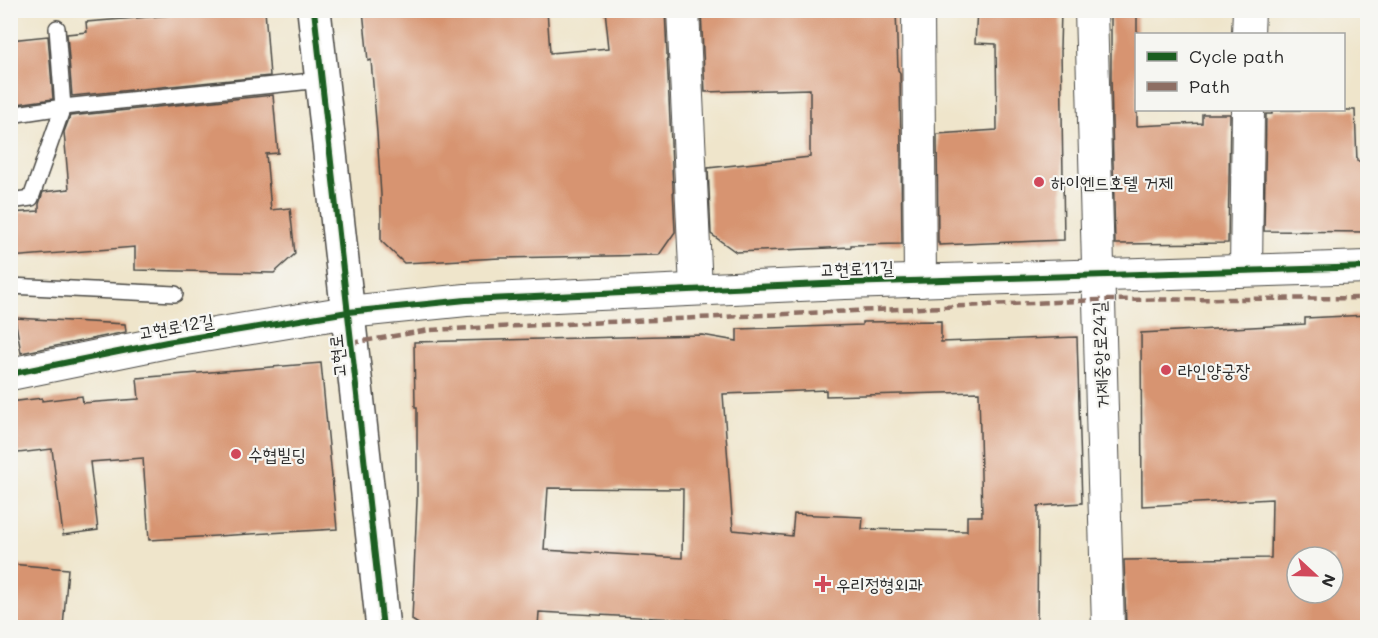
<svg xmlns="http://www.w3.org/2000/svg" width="1378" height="638" viewBox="0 0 1378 638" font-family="Mali,'Poor Story',sans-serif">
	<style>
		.building { fill: #d79471; fill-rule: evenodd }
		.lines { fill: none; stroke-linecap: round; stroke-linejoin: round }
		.lane-casing { stroke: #484743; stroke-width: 18 }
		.street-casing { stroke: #484743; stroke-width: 34 }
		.secondary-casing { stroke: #484743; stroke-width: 36 }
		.lane { stroke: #fff; stroke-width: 15 }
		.street { stroke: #fff; stroke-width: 32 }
		.secondary { stroke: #fff; stroke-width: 33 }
		.quiet { stroke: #8d6e63; stroke-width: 4.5; stroke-dasharray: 9 4.5; stroke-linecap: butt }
		.cycleway-casing { stroke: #f6f6f2; stroke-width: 10 }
		.cycleway { stroke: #1b5e20; stroke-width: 6 }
		.poi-dot { fill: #d1495b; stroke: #f6f6f2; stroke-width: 2 }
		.labels { text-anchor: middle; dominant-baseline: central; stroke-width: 4.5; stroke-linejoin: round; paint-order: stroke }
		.poi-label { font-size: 18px; fill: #2b2b2b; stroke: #f6f6f2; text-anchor: start }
		.street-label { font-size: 18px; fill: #2b2b2b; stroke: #f6f6f2 }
	</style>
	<rect width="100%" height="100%" fill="#f6f6f2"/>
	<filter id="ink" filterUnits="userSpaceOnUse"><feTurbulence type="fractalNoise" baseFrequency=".0167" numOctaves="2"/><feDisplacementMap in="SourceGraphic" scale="12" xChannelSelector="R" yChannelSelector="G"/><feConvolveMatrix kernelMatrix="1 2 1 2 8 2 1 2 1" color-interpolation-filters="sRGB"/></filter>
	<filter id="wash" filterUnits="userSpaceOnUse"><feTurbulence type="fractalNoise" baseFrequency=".008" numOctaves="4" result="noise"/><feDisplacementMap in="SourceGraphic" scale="24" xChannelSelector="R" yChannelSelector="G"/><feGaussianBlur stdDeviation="1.35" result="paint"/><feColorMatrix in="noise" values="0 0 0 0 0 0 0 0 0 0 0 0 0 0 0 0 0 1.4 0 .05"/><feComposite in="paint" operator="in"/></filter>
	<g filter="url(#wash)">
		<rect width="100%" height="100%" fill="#efe5cb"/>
		<g id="blocks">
			<!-- building -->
			<g class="building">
				<polygon points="236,10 265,10 270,76 72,96 67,34 87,32 86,22"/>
				<polygon points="363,10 547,10 550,53 609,48 605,10 665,10 675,232 659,255 500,258 404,263 381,241 381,195 377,133 371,60 368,61"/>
				<polygon points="701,10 896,10 898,70 900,73 902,244 851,245 851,247 736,252 711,234 708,168 810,157 810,89 705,92"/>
				<polygon points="977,10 1061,10 1060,49 1061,49 1064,240 939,245 939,243 938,243 937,134 997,130 996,44 975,43"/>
				<polygon points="1111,10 1137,10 1137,126 1202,123 1202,114 1230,114 1228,243 1115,244 1111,79"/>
				<polygon points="48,36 53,99 10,105 10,40"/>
				<polygon points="273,95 278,153 266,154 271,210 290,208 295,254 274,273 135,270 135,247 10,257 10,213 39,211 39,204 43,192 69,189 64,132 70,116"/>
				<polygon points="1272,110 1355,110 1357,161 1368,161 1368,232 1264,231 1266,114 1272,114"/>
				<path d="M1368 315V627H1126L1124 560 1271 558 1272 499 1142 506 1141 333 1305 324V318ZM1297 557H1333V593H1297Z"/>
				<polygon points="15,318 125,324 126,332 21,353"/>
				<path d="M941 321V342L1077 337 1082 503 1038 506 1037 627H734L735 622 539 612 538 627H423L412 620 417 501V407H415L414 342 702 335 737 341V329L862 325V322ZM826 390V396L979 392 982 516H967V531L862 529 863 517 794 514 792 536 733 530 723 394ZM548 488 683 489 682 558 544 550Z"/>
				<polygon points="321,363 337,529 149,540 143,458 90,462 98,530 63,535 52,449 10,454 10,402 42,398 42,401 82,396 83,403 139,399 137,378"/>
				<polygon points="10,564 68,569 63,627 10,627"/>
			</g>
		</g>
	</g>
	<g filter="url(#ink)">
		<use href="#blocks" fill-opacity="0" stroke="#484743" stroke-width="1.5"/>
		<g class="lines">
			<defs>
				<g id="lane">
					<polyline points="10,115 63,107 321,80"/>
					<polyline points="10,201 31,198 63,107 57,28"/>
					<polyline points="10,286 175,294"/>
				</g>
				<g id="street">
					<polyline points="683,10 696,289"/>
					<polyline points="918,10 920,281"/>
					<polyline points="1091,10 1108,628"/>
					<polyline points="1248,34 1249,10"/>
					<polyline points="1246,270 1248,110"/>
					<polyline points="10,374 167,342 348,312 466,300 845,283 1368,267"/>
				</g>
				<polyline id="secondary" points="314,10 383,628"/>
			</defs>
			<!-- lane casing -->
			<use href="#lane" class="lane-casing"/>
			<!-- street casing -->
			<use href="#street" class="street-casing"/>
			<!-- secondary casing -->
			<use href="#secondary" class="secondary-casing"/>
			<!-- lane -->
			<use href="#lane" class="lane"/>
			<!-- street -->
			<use href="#street" class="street"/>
			<!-- secondary -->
			<use href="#secondary" class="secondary"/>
			<!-- quiet -->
			<polyline class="quiet" points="351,343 430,330 1099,300 1368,298"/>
			<defs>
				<g id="cycleway">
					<polyline points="314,10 383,628"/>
					<polyline points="10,374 167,342 348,312 466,300 845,283 1368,267"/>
				</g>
			</defs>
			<!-- cycleway casing -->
			<use href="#cycleway" class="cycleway-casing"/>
			<!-- cycleway -->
			<use href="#cycleway" class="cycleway"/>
		</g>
	</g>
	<!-- markers -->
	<g class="poi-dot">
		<circle cx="1039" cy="182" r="6"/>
		<circle cx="1166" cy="370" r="6"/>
		<circle cx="236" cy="454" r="6"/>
		<path d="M820 575h6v6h6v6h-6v6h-6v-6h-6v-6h6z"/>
	</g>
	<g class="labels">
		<!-- poi labels -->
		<g class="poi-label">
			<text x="1051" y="182">하이엔드호텔 거제</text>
			<text x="1178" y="370">라인양궁장</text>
			<text x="248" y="454">수협빌딩</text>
			<text x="836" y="584">우리정형외과</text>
		</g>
		<!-- street labels -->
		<g class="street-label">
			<text transform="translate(857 268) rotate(-2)">고현로11길</text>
			<text transform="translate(176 326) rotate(-10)">고현로12길</text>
			<text transform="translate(1100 355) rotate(-92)">거제중앙로24길</text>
			<text transform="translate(337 356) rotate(-96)">고현로</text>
		</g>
	</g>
	<!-- margin -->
	<rect width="1378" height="638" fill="none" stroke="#f6f6f2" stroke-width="36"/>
	<!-- legend -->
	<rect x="1135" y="33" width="210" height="78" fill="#f6f6f2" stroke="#a5a5a2" stroke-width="1.5"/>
	<rect x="1147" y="52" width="30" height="9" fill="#1b5e20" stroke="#a5a5a2" stroke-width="1.5"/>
	<text x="1189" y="63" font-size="18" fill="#2b2b2b">Cycle path</text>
	<rect x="1147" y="82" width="30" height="9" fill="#8d6e63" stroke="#a5a5a2" stroke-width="1.5"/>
	<text x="1189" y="93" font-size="18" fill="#2b2b2b">Path</text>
	<!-- north arrow -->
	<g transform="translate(1315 575) rotate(112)"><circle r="28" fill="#f6f6f2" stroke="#a5a5a2" stroke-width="1.5"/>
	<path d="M0-4.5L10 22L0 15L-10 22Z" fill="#d1495b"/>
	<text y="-9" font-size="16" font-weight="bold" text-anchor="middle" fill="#2b2b2b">N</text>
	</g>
</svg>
